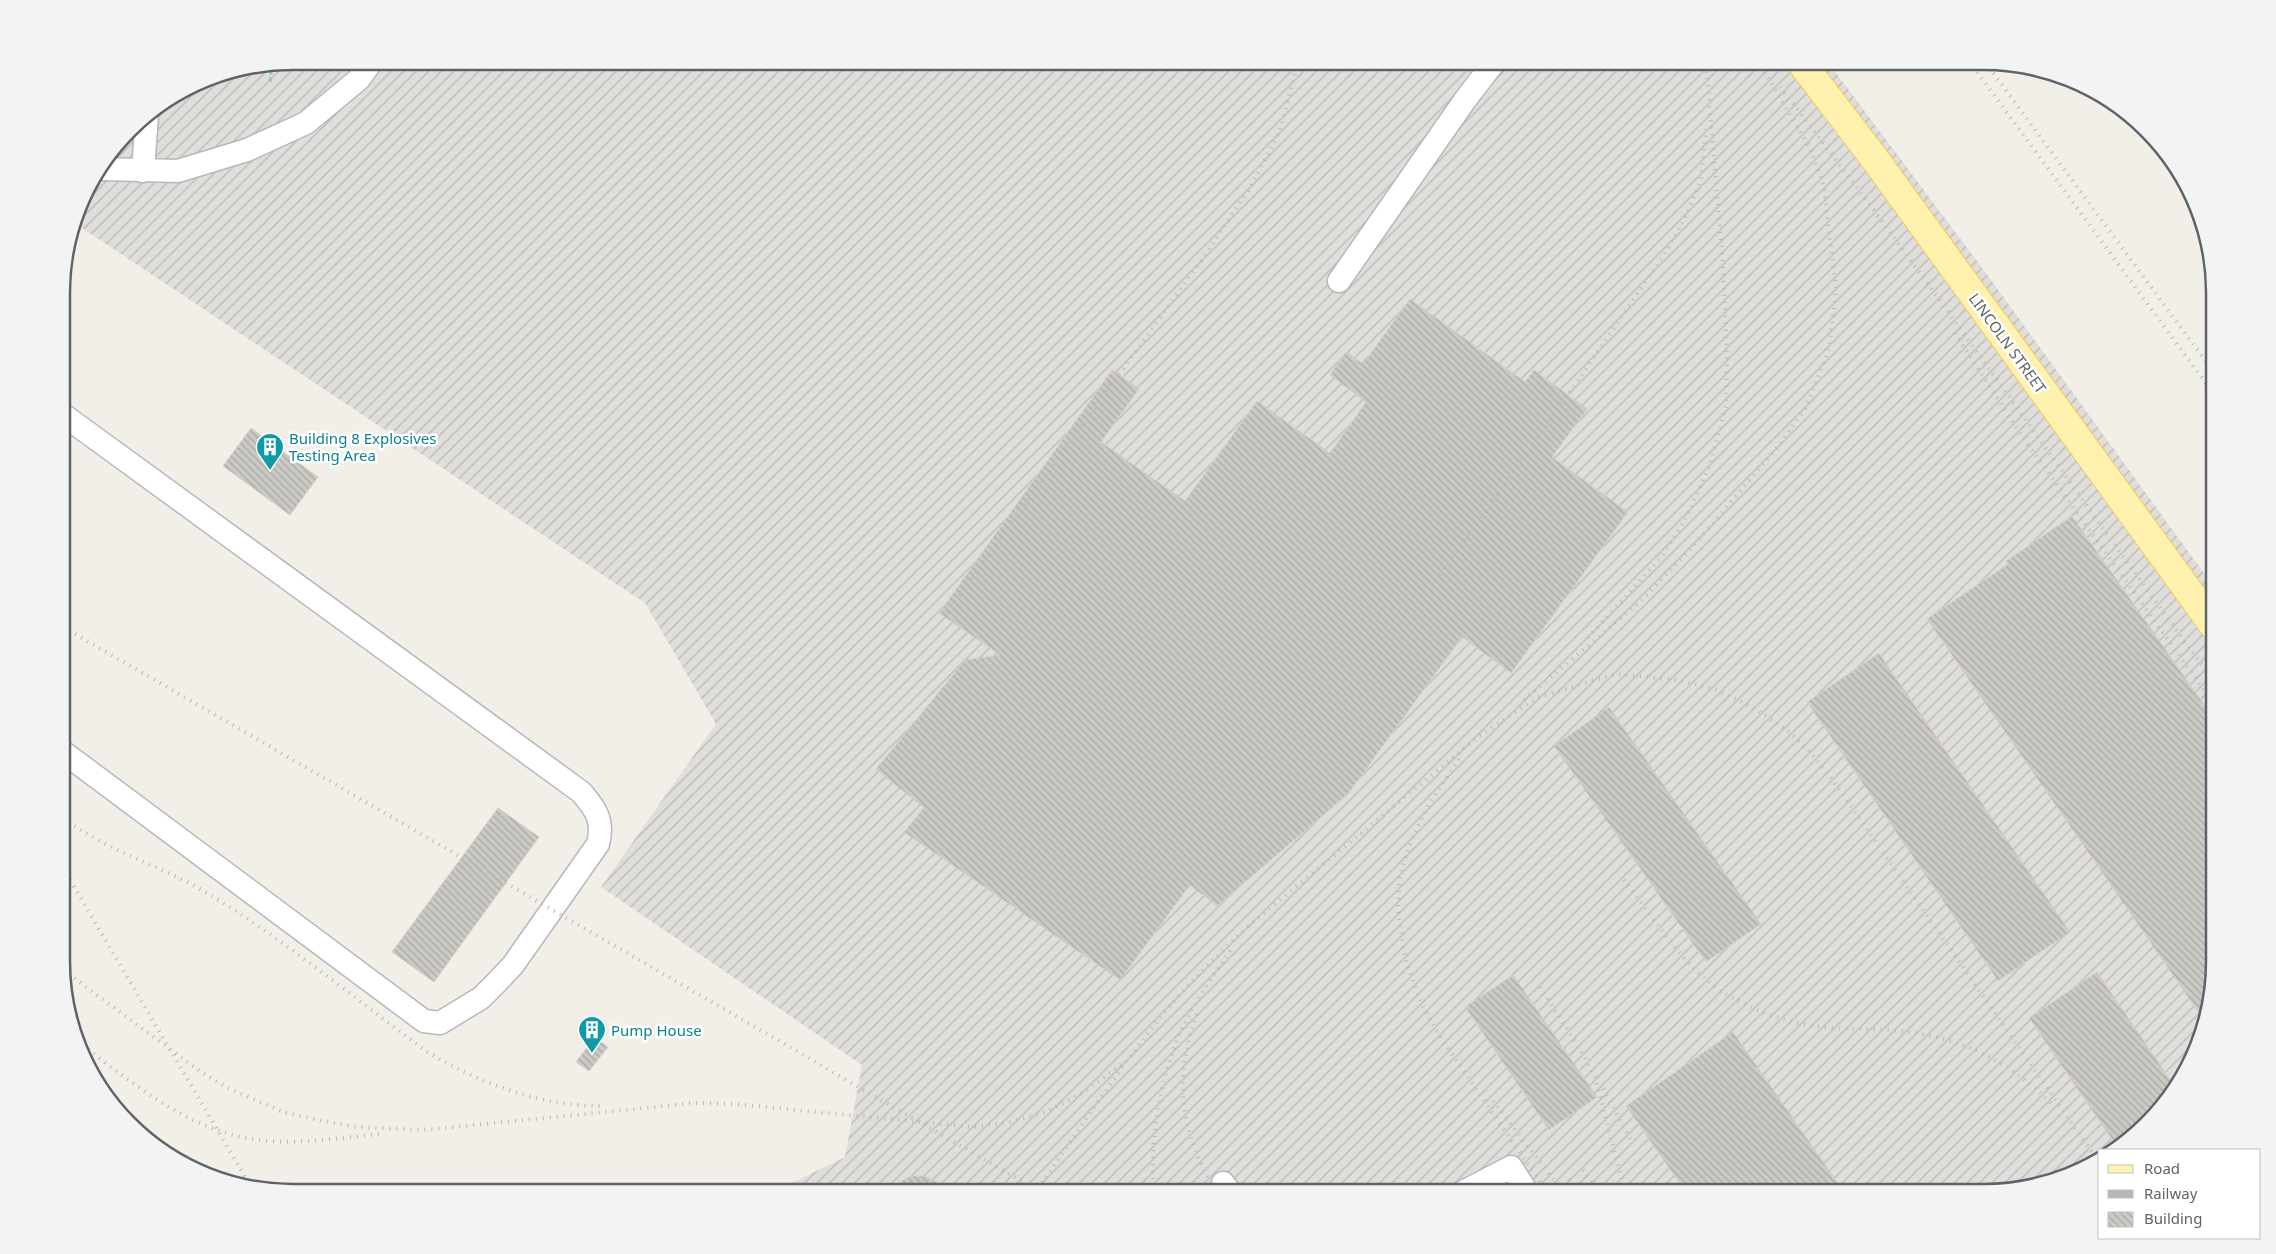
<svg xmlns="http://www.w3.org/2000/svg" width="2276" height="1254" viewBox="0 0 2276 1254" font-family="'Noto Sans',sans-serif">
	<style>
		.industrial { fill: url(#industrial-furrows) }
		.building { fill: url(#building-back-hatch); stroke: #d6d1c6 }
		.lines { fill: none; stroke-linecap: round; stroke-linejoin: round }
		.minor-casing { stroke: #b5b8bc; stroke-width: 25 }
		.major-casing { stroke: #f2c960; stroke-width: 30 }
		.path { stroke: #9cc7a9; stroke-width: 3; stroke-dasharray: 5 2.5; stroke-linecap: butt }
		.minor { stroke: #fff; stroke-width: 22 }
		.major { stroke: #fff2af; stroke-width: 28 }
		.rail { stroke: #b6b7b8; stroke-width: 4; stroke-dasharray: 1 6; stroke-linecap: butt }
		.labels { text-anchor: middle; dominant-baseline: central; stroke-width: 5; stroke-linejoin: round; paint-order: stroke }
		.street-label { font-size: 15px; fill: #5f6368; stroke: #fff }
		.culture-label { font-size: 15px; fill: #0d838f; stroke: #fff; text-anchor: start }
		.rim { fill: none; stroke: #5f6368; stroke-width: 2.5 }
	</style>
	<defs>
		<pattern id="industrial-furrows" width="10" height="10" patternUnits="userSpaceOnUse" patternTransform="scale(1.25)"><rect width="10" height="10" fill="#e0deda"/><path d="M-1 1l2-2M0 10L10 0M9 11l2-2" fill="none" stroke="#b9b8b5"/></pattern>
		<pattern id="building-back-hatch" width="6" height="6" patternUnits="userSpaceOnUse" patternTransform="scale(1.25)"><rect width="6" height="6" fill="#cccac5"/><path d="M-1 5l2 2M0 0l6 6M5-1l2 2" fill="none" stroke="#a9a8a4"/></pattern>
	</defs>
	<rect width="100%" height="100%" fill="#f1efe8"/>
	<!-- industrial -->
	<polygon class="industrial" points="293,61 1827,61 1983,269 2214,587 2215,961 2191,1064 2157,1114 2116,1150 2100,1150 2100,1160 2057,1181 1998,1192 771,1193 845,1157 862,1065 601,887 716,724 645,603 76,224 85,191 140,119 204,79"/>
	<!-- building -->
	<g class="building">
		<polygon points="1410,299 1525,382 1534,370 1587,409 1552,457 1628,512 1511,673 1462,637 1348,794 1217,906 1190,885 1120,980 904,832 924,808 876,769 965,660 1000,655 939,613 1112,370 1139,389 1101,442 1185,501 1257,401 1330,453 1366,402 1330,375 1346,352 1363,364"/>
		<polygon points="251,428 318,477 290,515 223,466"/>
		<polygon points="2072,516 2214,719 2215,961 2202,1017 1927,619 2008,564 2006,561"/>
		<polygon points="1879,653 2070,932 1998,981 1807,702"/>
		<polygon points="1609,707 1761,924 1706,962 1554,746"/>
		<polygon points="498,808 539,837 434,982 392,952"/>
		<polygon points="2097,972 2175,1087 2157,1114 2118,1148 2029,1018"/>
		<polygon points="1513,975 1597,1097 1549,1130 1465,1007"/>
		<polygon points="1733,1032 1844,1192 1686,1192 1626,1106"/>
		<polygon points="595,1037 608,1047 589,1071 576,1062"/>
		<polygon points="911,1176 925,1176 957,1193 879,1193"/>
	</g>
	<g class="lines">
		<defs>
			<g id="minor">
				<polyline points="102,169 178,171 247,150 306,123 359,79 372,61"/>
				<polyline points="143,171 147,115"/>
				<polyline points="1339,281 1465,100 1495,61"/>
				<path d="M62 414 581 792C596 809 604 821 598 844L513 965 496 983 481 998 440 1023 424 1021 63 752"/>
				<polyline points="1223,1183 1230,1192"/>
				<polyline points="1463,1192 1511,1167 1527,1192"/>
			</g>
			<polyline id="major" points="1800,61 1874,158 2214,626"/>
		</defs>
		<!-- minor casing -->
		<use href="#minor" class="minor-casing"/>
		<!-- major casing -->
		<use href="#major" class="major-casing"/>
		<!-- path -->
		<polyline class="path" points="270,82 272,65"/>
		<!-- minor -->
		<use href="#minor" class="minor"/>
		<!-- major -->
		<use href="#major" class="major"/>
		<!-- rail -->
		<g class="rail">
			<polyline points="1969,61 2213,393"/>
			<polyline points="1985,62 2213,371"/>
			<path d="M1780 87C1931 280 2068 484 2214 681"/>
			<polyline points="1955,333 2017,429 2214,704"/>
			<polyline points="1440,575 1568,395 1664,255 1687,214 1701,180 1706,129"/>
			<polyline points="947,613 1203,258 1250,188 1280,131 1298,61"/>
			<path d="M63 627 1037 1190C1083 1125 1130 1050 1183 991 1203 969 1224 949 1245 929L1479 736 1539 697 1615 674 1679 680 1714 689 1752 707 1784 728 1807 748 1829 775 2098 1161"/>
			<polyline points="1588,638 1664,554 1689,512 1710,464 1726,406 1727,354 1723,267 1706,61"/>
			<polyline points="1524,700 1643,599 1687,553 1774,452 1805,409 1829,349 1836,290 1824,187 1809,146 1758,61"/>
			<polyline points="1459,759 1429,804 1411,841 1400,875 1398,911 1406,962 1422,1004 1439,1035 1547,1192"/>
			<path d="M63 818C107 851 160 865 207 893 285 940 356 1000 429 1053 482 1084 540 1106 602 1106"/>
			<polyline points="63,868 248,1182"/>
			<path d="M1624 880C1656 921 1686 972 1731 997 1758 1012 1791 1024 1821 1027 1844 1030 1867 1028 1890 1030 1957 1035 2007 1059 2054 1106"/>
			<polyline points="63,970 201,1072 228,1088 283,1112 318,1120 356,1127 424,1130 695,1103 735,1104 972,1127 1011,1122 1046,1112 1084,1092 1122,1064"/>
			<polyline points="1540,987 1580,1049 1595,1077 1625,1192"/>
			<path d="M1197 1014C1173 1081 1180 1131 1216 1192"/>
			<path d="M77 1041C126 1078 176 1121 237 1136 283 1148 334 1138 381 1134"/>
			<polyline points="1603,1089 1632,1142"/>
			<polyline points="1493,1101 1563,1192"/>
			<polyline points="1583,1170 1599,1192"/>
			<polyline points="1569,1179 1578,1192"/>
			<path d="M1153 1193C1151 1140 1158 1085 1179 1036 1192 1005 1213 976 1232 948"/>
		</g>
	</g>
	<!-- icons -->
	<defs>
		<symbol id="building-pin" viewBox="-11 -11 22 30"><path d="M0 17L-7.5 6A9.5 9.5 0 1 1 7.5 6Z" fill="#0f9aa8" stroke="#fff"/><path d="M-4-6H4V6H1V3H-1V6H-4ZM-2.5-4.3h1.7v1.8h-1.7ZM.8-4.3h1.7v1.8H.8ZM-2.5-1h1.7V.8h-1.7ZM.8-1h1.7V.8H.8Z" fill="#fff"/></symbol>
	</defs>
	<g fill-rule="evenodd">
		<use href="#building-pin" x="254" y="431" width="32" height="43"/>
		<use href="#building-pin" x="576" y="1014" width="32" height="43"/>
	</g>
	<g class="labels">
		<!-- street labels -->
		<g class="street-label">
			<text transform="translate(2008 343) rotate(54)">LINCOLN STREET</text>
		</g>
		<!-- culture labels -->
		<g class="culture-label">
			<text x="289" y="438">Building 8 Explosives<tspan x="289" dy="17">Testing Area</tspan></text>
			<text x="611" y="1030">Pump House</text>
		</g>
	</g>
	<!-- crop -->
	<path d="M0 0H2276V1254H0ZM293 70H1983A223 223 0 0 1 2206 293V961A223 223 0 0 1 1983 1184H293A223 223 0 0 1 70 961V293A223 223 0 0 1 293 70Z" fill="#f2f3f3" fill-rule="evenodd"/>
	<path class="rim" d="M293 70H1983A223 223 0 0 1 2206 293V961A223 223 0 0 1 1983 1184H293A223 223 0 0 1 70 961V293A223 223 0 0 1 293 70Z"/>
	<!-- legend -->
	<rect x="2098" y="1149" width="162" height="90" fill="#ffffff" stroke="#bfc1c3"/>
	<rect x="2108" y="1165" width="25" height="8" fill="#fff2af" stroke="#bfc1c3"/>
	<text x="2144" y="1174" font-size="15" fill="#5f6368">Road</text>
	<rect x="2108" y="1190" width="25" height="8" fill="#b6b7b8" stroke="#bfc1c3"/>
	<text x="2144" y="1199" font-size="15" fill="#5f6368">Railway</text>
	<rect x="2108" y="1212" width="25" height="15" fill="url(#building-back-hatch)" stroke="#bfc1c3"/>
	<text x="2144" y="1224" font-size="15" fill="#5f6368">Building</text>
</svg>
